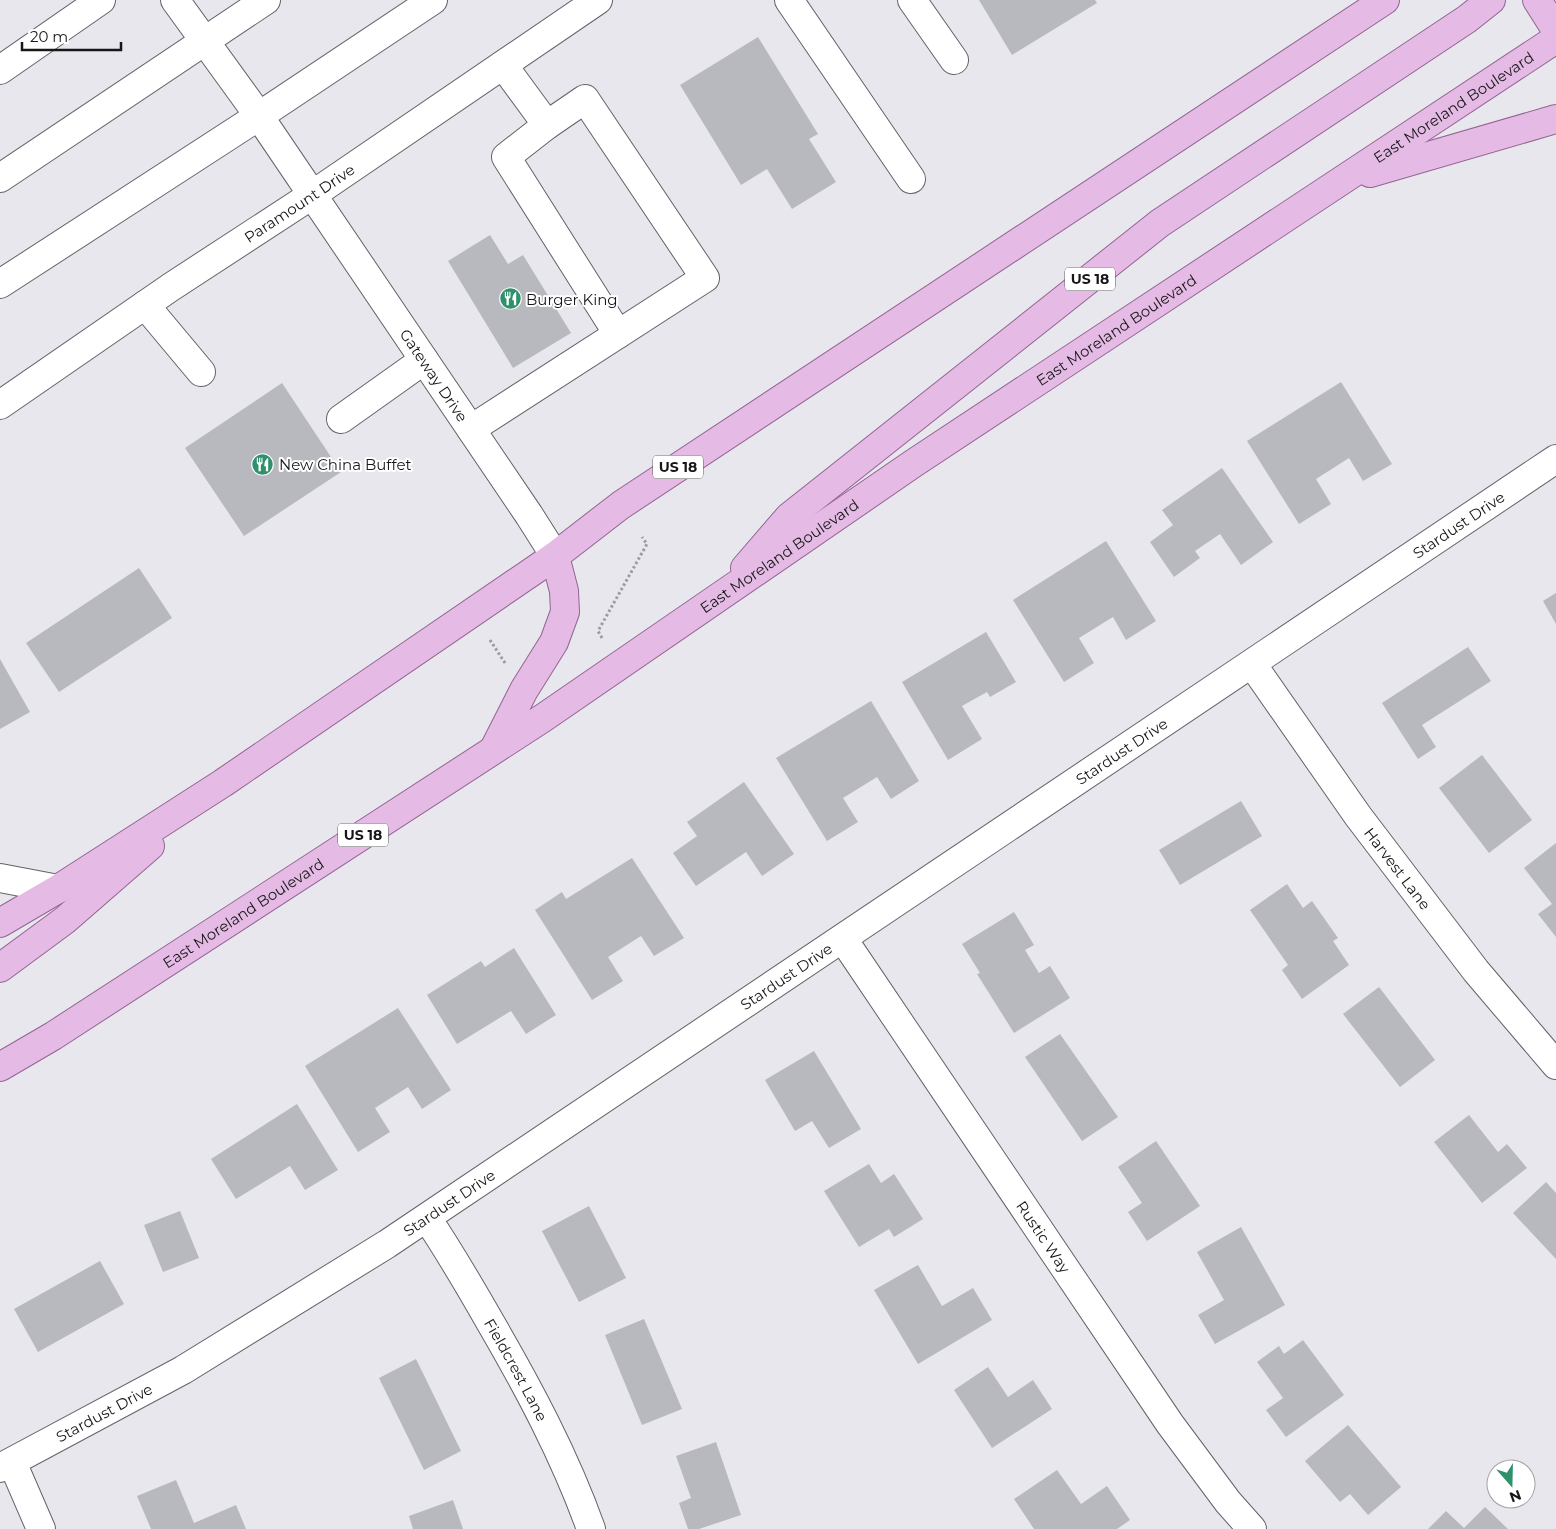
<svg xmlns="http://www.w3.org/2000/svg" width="1556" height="1529" viewBox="0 0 1556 1529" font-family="Montserrat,sans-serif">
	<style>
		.building { fill: #b7b9bf }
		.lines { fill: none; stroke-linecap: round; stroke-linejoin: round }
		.minor-casing { stroke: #646268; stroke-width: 30 }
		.major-casing { stroke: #926492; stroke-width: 30 }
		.path { stroke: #9c9ba0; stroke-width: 3; stroke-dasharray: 2.5 2.5; stroke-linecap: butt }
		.minor { stroke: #fff; stroke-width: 28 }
		.major { stroke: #e5bbe5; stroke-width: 28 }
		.labels { text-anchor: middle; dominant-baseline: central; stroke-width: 4; stroke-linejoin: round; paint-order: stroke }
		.shield { fill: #fff; stroke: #5d5d5e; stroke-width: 1 }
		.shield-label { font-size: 14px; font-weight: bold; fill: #171719 }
		.street-label { font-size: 15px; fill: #171719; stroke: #fff }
		.poi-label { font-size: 15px; fill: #171719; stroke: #fff; text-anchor: start }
	</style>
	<rect width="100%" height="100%" fill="#e9e7ee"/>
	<!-- building -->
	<g class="building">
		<polygon points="979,0 1095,0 1097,3 1012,55"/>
		<polygon points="758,37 818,134 809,139 836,182 792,209 767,169 741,185 680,85"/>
		<polygon points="490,235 508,264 523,255 571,333 513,368 448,261"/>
		<polygon points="1341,382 1392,464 1363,481 1349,458 1316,479 1331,504 1299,524 1247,441"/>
		<polygon points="282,383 341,472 244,536 185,448"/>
		<polygon points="1222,468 1273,542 1241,565 1220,534 1195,551 1200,558 1174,577 1150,542 1173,525 1162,510"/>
		<polygon points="1106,541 1156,621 1126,640 1113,617 1079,638 1094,663 1064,682 1013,600"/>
		<polygon points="139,568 172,618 59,692 26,643"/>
		<polygon points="1556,593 1556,624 1543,601"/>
		<polygon points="986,632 1016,682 990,697 987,692 962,706 982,739 948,760 902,682"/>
		<polygon points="1468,647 1491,681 1422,725 1436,747 1418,759 1382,703"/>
		<polygon points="0,659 30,712 0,729"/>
		<polygon points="871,701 919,781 891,799 877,777 843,798 858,822 827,841 776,758"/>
		<polygon points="1482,755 1532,820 1489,853 1439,788"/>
		<polygon points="744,782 794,854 762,876 746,852 696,886 673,853 697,836 687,822"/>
		<polygon points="1241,801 1262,836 1180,885 1159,850"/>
		<polygon points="1556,843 1556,937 1538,914 1552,904 1524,868"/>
		<polygon points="632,858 684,938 654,956 641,936 608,957 623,981 592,1000 535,910 562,892 566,899"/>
		<polygon points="1287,884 1303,908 1312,901 1338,938 1333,941 1349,965 1302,999 1282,970 1288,965 1250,910"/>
		<polygon points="1014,912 1034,945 1025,950 1039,973 1050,966 1070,998 1014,1033 977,974 980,973 962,944"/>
		<polygon points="514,948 556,1015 526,1034 511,1011 457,1044 427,995 481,961 485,967"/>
		<polygon points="1379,987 1435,1060 1400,1087 1343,1014"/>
		<polygon points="398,1008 451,1090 422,1109 408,1087 375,1108 390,1132 358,1152 305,1066"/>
		<polygon points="1060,1034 1118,1117 1082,1141 1025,1057"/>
		<polygon points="814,1051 861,1129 829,1148 812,1121 795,1131 765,1080"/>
		<polygon points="297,1104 338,1170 305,1190 290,1166 236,1199 211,1159"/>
		<polygon points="1469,1115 1498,1152 1507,1144 1527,1168 1482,1203 1434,1142"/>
		<polygon points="1156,1141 1200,1206 1147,1241 1128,1212 1142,1203 1118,1167"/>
		<polygon points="869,1164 881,1183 894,1174 923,1219 894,1237 889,1229 859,1247 824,1191"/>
		<polygon points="1546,1182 1556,1193 1556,1259 1513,1213"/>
		<polygon points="589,1206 626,1278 579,1302 542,1231"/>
		<polygon points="180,1211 199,1258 163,1272 144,1225"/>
		<polygon points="1241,1227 1285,1305 1215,1344 1198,1315 1224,1300 1197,1252"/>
		<polygon points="100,1261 124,1304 38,1352 14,1309"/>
		<polygon points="918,1265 942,1306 973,1288 992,1320 918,1364 874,1290"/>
		<polygon points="644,1319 682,1409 642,1425 605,1335"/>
		<polygon points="1303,1340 1344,1395 1286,1437 1266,1410 1283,1398 1257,1362 1279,1346 1284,1354"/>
		<polygon points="416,1359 461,1451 424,1470 379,1378"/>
		<polygon points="988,1367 1008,1397 1033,1380 1052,1409 992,1448 954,1390"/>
		<polygon points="1348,1425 1401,1487 1368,1515 1350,1494 1340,1502 1305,1461"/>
		<polygon points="716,1442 741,1515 699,1529 688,1529 679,1503 691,1498 676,1456"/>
		<polygon points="1057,1470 1081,1504 1107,1486 1130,1520 1117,1529 1034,1529 1014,1499"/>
		<polygon points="176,1480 194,1523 236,1505 246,1529 151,1529 137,1496"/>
		<polygon points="453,1500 463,1529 413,1529 409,1516"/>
		<polygon points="1485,1507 1508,1529 1428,1529 1446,1511 1464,1528"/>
	</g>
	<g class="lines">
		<defs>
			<g id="minor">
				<path id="s1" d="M433 0 259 116 529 515 555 556"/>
				<polyline points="789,0 911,179"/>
				<polyline points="912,0 954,60"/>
				<polyline points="0,70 101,0"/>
				<polyline points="547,125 506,157 618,334"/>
				<polyline points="0,178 266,0"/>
				<polyline points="0,284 259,116 175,0"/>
				<polyline points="145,305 201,372"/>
				<path id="s2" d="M0 405 171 287 312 195 598 0"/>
				<polyline points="341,419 424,360"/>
				<polyline points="471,429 705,278 585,99 547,125 503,65"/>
				<path id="s3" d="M1252 664 1358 816 1476 971 1556 1065"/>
				<polyline points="0,878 58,889"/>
				<path id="s4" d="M843 939 1170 1424 1228 1502 1252 1529"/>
				<path id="s5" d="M427 1218C449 1251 469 1285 489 1320 528 1387 565 1456 591 1529"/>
				<polyline points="12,1462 41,1529"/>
				<path id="s6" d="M0 1468 183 1370 387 1244 1556 459"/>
			</g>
			<g id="major">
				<polyline points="1537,0 1556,30"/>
				<polyline points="1370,173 1556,119"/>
				<polyline points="745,568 789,517 1160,223 1467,19 1491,0"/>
				<polyline points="494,749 524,690 554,642 565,612 564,591 555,556"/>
				<polyline points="0,923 58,889 223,783 555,556 621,505 1385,0"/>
				<polyline points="0,968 65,920 150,846"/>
				<path id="s7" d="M0 1067 53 1036 543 718 914 463 1556 39"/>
			</g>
		</defs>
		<!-- minor casing -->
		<use href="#minor" class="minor-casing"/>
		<!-- major casing -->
		<use href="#major" class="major-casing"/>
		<!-- path -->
		<g class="path">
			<polyline points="602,638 598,631 647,544 642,537"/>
			<polyline points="490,640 505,663"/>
		</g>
		<!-- minor -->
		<use href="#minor" class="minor"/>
		<!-- major -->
		<use href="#major" class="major"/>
	</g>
	<!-- icons -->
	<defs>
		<symbol id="restaurant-disc" viewBox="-11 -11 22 22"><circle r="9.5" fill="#2f916c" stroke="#fff"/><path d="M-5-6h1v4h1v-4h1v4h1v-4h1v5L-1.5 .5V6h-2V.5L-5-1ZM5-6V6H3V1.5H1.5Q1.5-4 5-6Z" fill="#fff"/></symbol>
	</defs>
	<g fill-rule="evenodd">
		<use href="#restaurant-disc" x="498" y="286" width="25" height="25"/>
		<use href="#restaurant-disc" x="250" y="452" width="25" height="25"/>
	</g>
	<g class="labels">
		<!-- shield labels -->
		<g class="shield">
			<rect x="1065" y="267.5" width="50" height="23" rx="4"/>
			<rect x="653" y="455.5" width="50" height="23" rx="4"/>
			<rect x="338" y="823.5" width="50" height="23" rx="4"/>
		</g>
		<g class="shield-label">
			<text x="1090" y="279">US 18</text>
			<text x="678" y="467">US 18</text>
			<text x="363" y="835">US 18</text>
		</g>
		<!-- street labels -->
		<g class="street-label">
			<text stroke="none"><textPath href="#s7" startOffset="1742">East Moreland Boulevard</textPath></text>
			<text stroke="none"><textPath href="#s2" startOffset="361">Paramount Drive</textPath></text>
			<text stroke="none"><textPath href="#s7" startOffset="1338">East Moreland Boulevard</textPath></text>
			<text stroke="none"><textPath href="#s1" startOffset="522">Gateway Drive</textPath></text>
			<text stroke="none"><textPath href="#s6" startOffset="1738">Stardust Drive</textPath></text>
			<text stroke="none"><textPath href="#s7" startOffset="932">East Moreland Boulevard</textPath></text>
			<text stroke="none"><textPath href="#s6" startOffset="1332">Stardust Drive</textPath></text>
			<text stroke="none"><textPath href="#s3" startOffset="251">Harvest Lane</textPath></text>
			<text stroke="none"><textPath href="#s7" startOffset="288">East Moreland Boulevard</textPath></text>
			<text stroke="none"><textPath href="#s6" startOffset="928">Stardust Drive</textPath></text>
			<text stroke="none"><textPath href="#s6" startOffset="522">Stardust Drive</textPath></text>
			<text stroke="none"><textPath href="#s4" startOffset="359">Rustic Way</textPath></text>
			<text stroke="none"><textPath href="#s5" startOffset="176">Fieldcrest Lane</textPath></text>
			<text stroke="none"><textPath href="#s6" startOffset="118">Stardust Drive</textPath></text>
		</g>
		<!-- poi labels -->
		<g class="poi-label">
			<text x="526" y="299">Burger King</text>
			<text x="279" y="464">New China Buffet</text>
		</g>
	</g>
	<!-- north arrow -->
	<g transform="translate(1511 1484) rotate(160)"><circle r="24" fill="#ffffff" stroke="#a2a2a3"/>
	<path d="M0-4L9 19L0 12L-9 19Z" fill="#2f916c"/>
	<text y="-8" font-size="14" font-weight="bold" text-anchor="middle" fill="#171719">N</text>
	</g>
	<!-- scale -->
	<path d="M22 42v8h99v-8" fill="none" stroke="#171719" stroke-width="2.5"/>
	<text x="30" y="42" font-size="15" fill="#171719" stroke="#ffffff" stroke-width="4" paint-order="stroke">20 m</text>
</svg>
